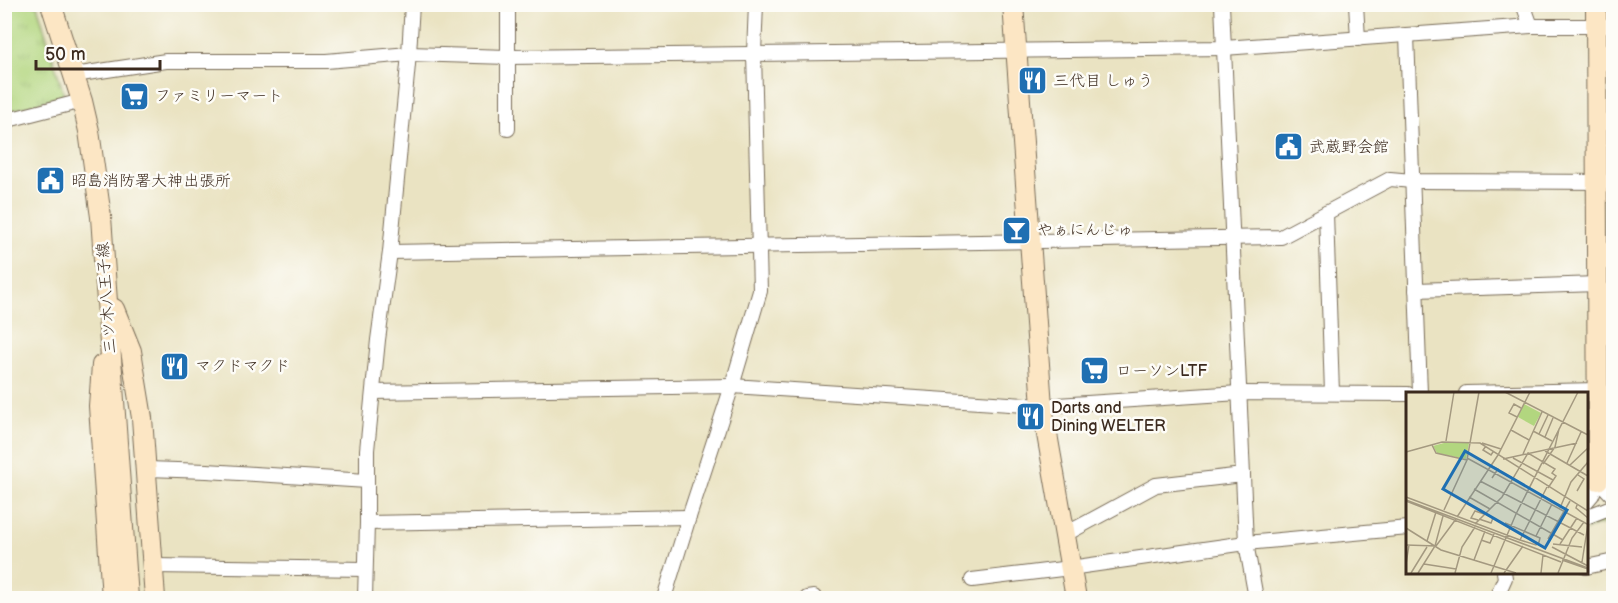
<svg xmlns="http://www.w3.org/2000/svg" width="1618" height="603" viewBox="0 0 1618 603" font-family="'Balsamiq Sans','Klee One',sans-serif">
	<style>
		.grass { fill: url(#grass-dots); stroke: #76804e; stroke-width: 1.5 }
		.park { fill: url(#park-tufts); stroke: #76804e; stroke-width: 1.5 }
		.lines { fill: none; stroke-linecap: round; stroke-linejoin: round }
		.street-casing { stroke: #786b57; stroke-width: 16 }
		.secondary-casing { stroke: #786b57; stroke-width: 22 }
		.street { stroke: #fff; stroke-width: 14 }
		.secondary { stroke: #fce6c4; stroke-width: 20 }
		.labels { text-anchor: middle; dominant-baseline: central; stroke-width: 5; stroke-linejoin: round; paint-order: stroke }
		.poi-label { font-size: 16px; fill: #3b2a1e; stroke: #fdfcf7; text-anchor: start }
		.street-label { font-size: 16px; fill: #3b2a1e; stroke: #fdfcf7 }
		.inset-road { fill: none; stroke: #a49980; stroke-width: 1.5 }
		.view { fill: #1f6fb2; fill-opacity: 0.15; stroke: #1f6fb2; stroke-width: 3 }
		.inset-edge { fill: none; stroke: #3b2a1e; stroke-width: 3 }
	</style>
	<defs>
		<pattern id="grass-dots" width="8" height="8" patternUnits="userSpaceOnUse" patternTransform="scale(1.5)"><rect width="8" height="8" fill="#b2d67f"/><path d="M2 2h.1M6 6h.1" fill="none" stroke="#9ab86d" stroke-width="1.8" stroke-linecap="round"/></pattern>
		<pattern id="park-tufts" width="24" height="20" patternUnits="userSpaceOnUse" patternTransform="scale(1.5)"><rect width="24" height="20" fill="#b2d67f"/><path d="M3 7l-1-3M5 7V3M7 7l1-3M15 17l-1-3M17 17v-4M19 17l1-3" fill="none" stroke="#9ab86d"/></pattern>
	</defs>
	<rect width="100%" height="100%" fill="#fdfcf7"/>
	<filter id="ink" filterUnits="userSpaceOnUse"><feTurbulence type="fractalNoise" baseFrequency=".0167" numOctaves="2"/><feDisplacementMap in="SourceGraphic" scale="12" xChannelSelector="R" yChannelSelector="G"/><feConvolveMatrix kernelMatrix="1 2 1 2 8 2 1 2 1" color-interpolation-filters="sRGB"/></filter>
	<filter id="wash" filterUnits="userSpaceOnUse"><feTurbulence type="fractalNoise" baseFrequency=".008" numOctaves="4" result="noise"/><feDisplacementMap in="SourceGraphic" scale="24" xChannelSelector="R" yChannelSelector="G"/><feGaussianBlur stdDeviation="1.35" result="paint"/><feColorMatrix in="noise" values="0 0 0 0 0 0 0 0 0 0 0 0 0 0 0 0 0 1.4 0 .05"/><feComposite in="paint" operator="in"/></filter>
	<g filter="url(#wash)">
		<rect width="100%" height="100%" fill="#eae3c2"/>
		<!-- grass -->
		<polygon class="grass" points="1613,511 1613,522 1594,526 1587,530 1586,522"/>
		<!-- park -->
		<polygon class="park" points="5,4 37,5 64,95 5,113"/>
	</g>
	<g filter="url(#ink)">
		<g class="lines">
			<defs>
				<g id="street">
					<polyline points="508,4 508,129"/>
					<polyline points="1222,4 1246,543 1256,598"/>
					<polyline points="1356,4 1358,39"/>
					<polyline points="1523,4 1531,26"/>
					<polyline points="1407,35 1420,393"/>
					<polyline points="74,75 166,61 326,61 409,54 508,57 1224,48 1531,26 1614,26"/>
					<polyline points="4,121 82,101"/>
					<polyline points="1326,213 1332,393"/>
					<polyline points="390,252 1281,237 1390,179 1412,181 1614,182"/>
					<polyline points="1416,290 1597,284"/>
					<polyline points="1597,328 1614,326"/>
					<polyline points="373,392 732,386 1042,406 1239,393 1408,394"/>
					<polyline points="1466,393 1597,390 1614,395"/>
					<polyline points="147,469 207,471 367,481"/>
					<polyline points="1586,502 1592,495 1598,480 1614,497"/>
					<polyline points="1586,517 1614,506"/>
					<polyline points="367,523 689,517"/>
					<polyline points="1064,535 1156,485 1243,475"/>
					<polyline points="153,566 365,569"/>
					<polyline points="1586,567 1614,561"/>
					<polyline points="972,580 1070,568 1246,543 1408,528"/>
					<polyline points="365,598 367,523 367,450 378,340 390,252 409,54 412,4"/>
					<polyline points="664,598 689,517 732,386 760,291 754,53 756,4"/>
					<polyline points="807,598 814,597"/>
					<polyline points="1496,598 1505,578 1504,572"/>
				</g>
				<g id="secondary">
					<polyline points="51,4 82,101 89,131 101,217 128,598"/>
					<polyline points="1013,4 1042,406 1076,598"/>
					<polyline points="1596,4 1598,480"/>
					<polyline points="114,309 131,351 142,418 155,598"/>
					<polyline points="102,365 99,406 112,598"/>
				</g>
			</defs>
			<!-- street casing -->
			<use href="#street" class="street-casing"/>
			<!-- secondary casing -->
			<use href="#secondary" class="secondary-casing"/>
			<!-- street -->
			<use href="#street" class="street"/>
			<!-- secondary -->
			<use href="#secondary" class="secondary"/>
		</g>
	</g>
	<!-- icons -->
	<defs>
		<symbol id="restaurant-square" viewBox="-11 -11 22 22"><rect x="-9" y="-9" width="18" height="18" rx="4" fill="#1f6fb2" stroke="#fdfcf7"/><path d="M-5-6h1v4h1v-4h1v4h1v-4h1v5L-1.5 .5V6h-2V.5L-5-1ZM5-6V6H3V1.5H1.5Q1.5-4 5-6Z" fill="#fff"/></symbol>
		<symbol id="supermarket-square" viewBox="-11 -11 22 22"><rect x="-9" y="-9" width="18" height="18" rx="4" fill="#1f6fb2" stroke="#fdfcf7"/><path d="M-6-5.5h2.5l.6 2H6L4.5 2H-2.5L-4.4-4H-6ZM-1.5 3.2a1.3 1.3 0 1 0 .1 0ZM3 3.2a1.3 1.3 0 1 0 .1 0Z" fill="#fff"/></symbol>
		<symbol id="civic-square" viewBox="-11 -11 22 22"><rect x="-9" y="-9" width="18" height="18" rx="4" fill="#1f6fb2" stroke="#fdfcf7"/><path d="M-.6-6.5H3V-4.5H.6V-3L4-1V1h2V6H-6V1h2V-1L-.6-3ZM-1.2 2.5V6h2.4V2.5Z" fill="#fff"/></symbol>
		<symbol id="bar-square" viewBox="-11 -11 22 22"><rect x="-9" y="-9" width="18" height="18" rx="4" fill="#1f6fb2" stroke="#fdfcf7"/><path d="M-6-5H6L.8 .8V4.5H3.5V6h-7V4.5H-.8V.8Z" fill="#fff"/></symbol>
	</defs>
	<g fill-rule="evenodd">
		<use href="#restaurant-square" x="1016" y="64" width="33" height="33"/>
		<use href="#supermarket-square" x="118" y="80" width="33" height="33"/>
		<use href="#civic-square" x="1272" y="130" width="33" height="33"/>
		<use href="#civic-square" x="34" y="164" width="33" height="33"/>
		<use href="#bar-square" x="1000" y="214" width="33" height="33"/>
		<use href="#restaurant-square" x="158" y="350" width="33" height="33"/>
		<use href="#supermarket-square" x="1078" y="354" width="33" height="33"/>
		<use href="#restaurant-square" x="1014" y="400" width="33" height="33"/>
	</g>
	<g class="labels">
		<!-- poi labels -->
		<g class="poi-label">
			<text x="1053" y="81">三代目 しゅう</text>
			<text x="155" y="96">ファミリーマート</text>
			<text x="1309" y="147">武蔵野会館</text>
			<text x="71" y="181">昭島消防署大神出張所</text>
			<text x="1037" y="230">やぁにんじゅ</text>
			<text x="195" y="366">マクドマクド</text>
			<text x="1116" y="371">ローソンLTF</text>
			<text x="1051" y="408">Darts and<tspan x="1051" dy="18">Dining WELTER</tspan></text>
		</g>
		<!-- street labels -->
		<g class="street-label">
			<text transform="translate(107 298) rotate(-94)">三ツ木八王子線</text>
		</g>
	</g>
	<!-- overview -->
	<g transform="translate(1406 392)">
		<rect width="182" height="182" fill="#eae3c2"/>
		<path d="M118 12 135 21 128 34 112 25ZM38 51H63L60 67 31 61 27 54Z" fill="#b2d67f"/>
		<path class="inset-road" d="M99 0 182 43M111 25 103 21 108 12 115 16M105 38 123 48M127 39 146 49M133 42 142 23M139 45 147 26M40 49 48 0M76 51 95 57M26 53 30 61 61 68M80 54 77 58 85 63 87 60M139 59 182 84M0 60 36 50 74 51 182 119M117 62 136 20M61 66 181 132M107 66 147 88M97 67 171 51M161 71 175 40M137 72 149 55 153 37M164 73 182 56M85 74 92 77 86 86M74 89 178 143M68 97 157 148M171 99 178 87 172 83M0 105 114 148 130 153 133 150 134 146 99 131M63 105 84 117M0 108 182 176M0 109 155 170M171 113 170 116 182 126M154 116 165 90 182 70M38 118 61 68 73 0M51 125 92 63 124 0M73 127 85 131 87 126M72 128 65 126 69 119 78 122M69 132 96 105 122 61 149 77 146 81 150 84 142 96M0 136 35 158 110 181M130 144 146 112M142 147 164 109M75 148 84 151 88 142M114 148 141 95M21 149 30 120M147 152 176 155M154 152 171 126M0 153 30 154 50 127M146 155 182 174M68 168 79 139M156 168 182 177M176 170 182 132M0 172 3 153M18 172 50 177M5 181 21 155M12 181 29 154 37 124M49 181 56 155 69 135M85 181 110 122 172 0M98 181 117 154M135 181 137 163M152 181 166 146 178 130"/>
		<path class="view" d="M59 59 161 118 139 156 37 97Z"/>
		<rect width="182" height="182" class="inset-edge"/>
	</g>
	<!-- margin -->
	<rect width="1618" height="603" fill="none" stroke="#fdfcf7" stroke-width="24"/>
	<!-- scale -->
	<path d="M36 60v9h124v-9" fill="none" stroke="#3b2a1e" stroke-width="3"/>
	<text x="45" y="60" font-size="18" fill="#3b2a1e" stroke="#fdfcf7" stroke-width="4.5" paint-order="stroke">50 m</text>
</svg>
